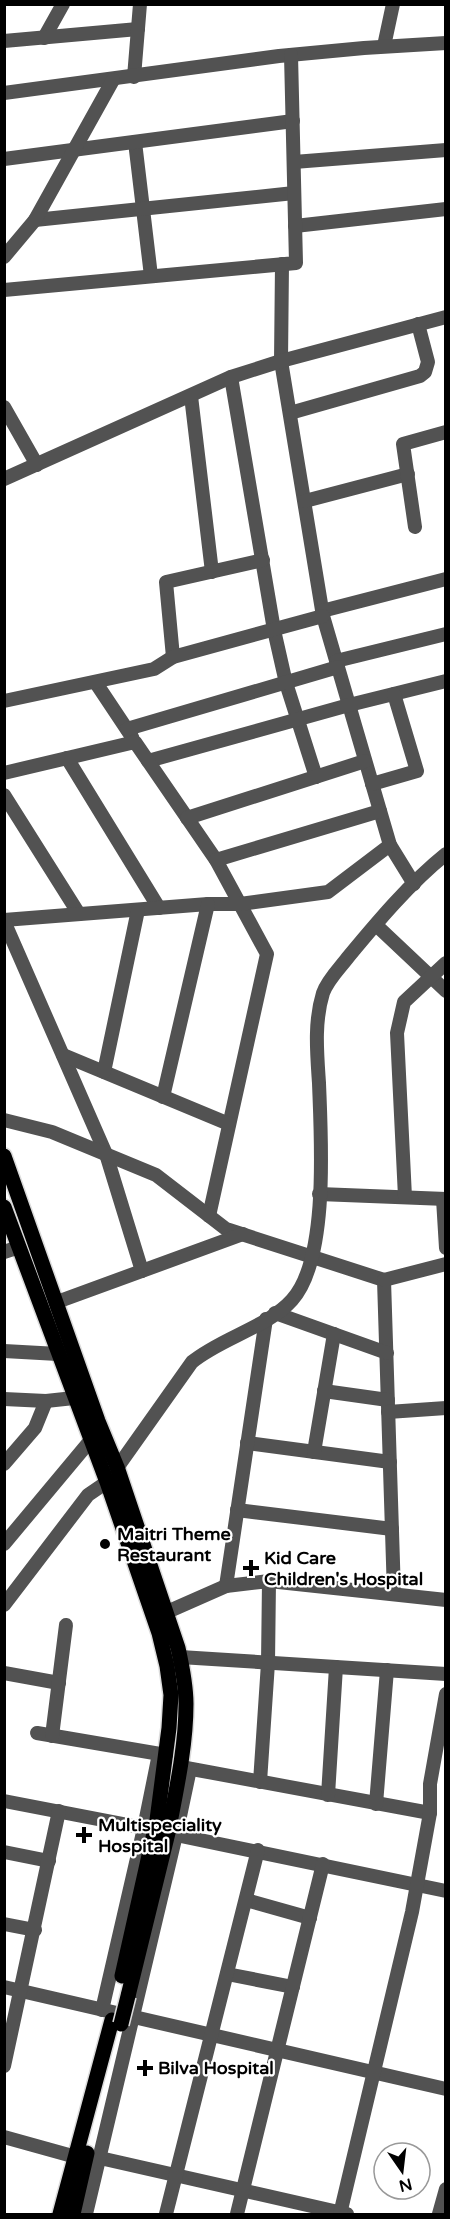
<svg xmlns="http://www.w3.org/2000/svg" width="450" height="2219" viewBox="0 0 450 2219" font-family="'Varela Round',sans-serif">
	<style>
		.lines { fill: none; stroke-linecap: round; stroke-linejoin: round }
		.major-casing { stroke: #dbdbdb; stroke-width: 18 }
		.minor { stroke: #525252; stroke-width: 14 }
		.major { stroke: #000; stroke-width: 15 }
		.major-bridge-casing { stroke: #dbdbdb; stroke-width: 18; stroke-linecap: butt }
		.major-bridge { stroke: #000; stroke-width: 15 }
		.poi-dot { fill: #000; stroke: #fff; stroke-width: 2 }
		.labels { text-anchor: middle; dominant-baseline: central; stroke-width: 4.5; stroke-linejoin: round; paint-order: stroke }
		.poi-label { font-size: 18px; font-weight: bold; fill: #000; stroke: #fff; text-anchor: start }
	</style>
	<rect width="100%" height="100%" fill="#fff"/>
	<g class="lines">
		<defs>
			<g id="major">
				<path d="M4 1156 98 1421 117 1467 178 1648C182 1666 186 1685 186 1704 186 1747 176 1791 168 1833L128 1996"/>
				<polyline points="4,1207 107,1482 159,1633 167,1666 171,1695 169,1728 157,1820 122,1976"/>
				<polyline points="60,2214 112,2020"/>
				<polyline points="73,2214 87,2153"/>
			</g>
		</defs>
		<!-- major casing -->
		<use href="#major" class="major-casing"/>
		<!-- minor -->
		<g class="minor">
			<polyline points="44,38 63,4"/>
			<polyline points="4,41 138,29"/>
			<polyline points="384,46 393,4"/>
			<polyline points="134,77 140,4"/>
			<polyline points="4,93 279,56 364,48 446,43"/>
			<polyline points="135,142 151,276"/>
			<polyline points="4,159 293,121"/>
			<polyline points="294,162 446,150"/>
			<polyline points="35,220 294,193"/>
			<polyline points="295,226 446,209"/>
			<polyline points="4,257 35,220 113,80"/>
			<polyline points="282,264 281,361 323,616 390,845 414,884"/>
			<polyline points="4,290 296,263 291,55"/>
			<polyline points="231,377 274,630 286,683 316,777"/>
			<polyline points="191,396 212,572"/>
			<polyline points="4,407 37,465"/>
			<polyline points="290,413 420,376 425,372 428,362 418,324"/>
			<polyline points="4,479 231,377 281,361 446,317"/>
			<polyline points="305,501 408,474"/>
			<polyline points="415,527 403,444 446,432"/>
			<polyline points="322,611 446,579"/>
			<polyline points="173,657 166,582 263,560"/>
			<polyline points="336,661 446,634"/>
			<polyline points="96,683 132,737"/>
			<polyline points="4,701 154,669 173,657 323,616"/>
			<polyline points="127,729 338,667"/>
			<polyline points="67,758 159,908"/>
			<polyline points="148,761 349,705 446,681"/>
			<polyline points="4,773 135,742 216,860 267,954 209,1216"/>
			<polyline points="372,784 417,771 394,694"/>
			<polyline points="4,795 79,914"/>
			<polyline points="187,818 365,761"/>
			<polyline points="216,860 380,811"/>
			<polyline points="4,920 208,904 240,904 328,892 390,845"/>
			<polyline points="4,921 106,1154 142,1271"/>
			<polyline points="376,925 446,991"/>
			<polyline points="63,1055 229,1124"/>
			<polyline points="104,1072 138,910"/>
			<polyline points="163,1097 208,904"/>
			<polyline points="4,1120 52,1132 156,1175 226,1229 384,1280 394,1594"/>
			<polyline points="319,1194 446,1199"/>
			<polyline points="405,1197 397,1033 404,1002 446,963"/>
			<polyline points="443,1199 446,1248"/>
			<polyline points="4,1252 19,1247"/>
			<polyline points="384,1280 446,1264"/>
			<polyline points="57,1302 243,1234"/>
			<polyline points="275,1313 387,1353"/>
			<polyline points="4,1351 58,1354"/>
			<polyline points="324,1391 388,1400"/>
			<polyline points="4,1399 46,1401 74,1398"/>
			<polyline points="388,1412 446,1408"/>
			<polyline points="247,1443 390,1462"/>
			<polyline points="314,1452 334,1334"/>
			<polyline points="4,1464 35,1428 46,1401"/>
			<polyline points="237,1510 392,1529"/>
			<polyline points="4,1544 90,1441"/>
			<polyline points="269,1581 446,1600"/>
			<polyline points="226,1586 266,1319"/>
			<path d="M4 1605 88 1495 107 1482 192 1362C221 1338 268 1327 292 1300 329 1259 321 1138 319 1083 317 1053 314 1022 323 993 328 979 340 968 349 956 378 921 410 883 446 854"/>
			<polyline points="167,1612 226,1586 269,1581 268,1663 260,1782"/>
			<polyline points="180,1657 446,1674"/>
			<polyline points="4,1673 59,1683"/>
			<polyline points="37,1733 166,1755"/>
			<polyline points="52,1736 66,1625"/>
			<polyline points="181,1767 430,1813"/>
			<polyline points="328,1795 336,1667"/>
			<polyline points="4,1801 144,1828"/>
			<polyline points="376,1804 387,1670"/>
			<polyline points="176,1835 446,1891"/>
			<polyline points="4,1852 49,1861"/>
			<polyline points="246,1900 310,1918"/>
			<polyline points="4,1924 35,1930"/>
			<polyline points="227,1974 293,1987"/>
			<polyline points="4,1987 446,2089"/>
			<polyline points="102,2010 144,1828 159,1754"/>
			<polyline points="4,2066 59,1811"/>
			<polyline points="4,2137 76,2157"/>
			<polyline points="100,2158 347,2214"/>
			<polyline points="86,2214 176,1835 190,1769"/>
			<polyline points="166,2214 258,1850"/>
			<polyline points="237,2214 323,1864"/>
			<polyline points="340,2214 412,1912 430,1813 430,1784 446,1694"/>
			<polyline points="439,2214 446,2189"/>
		</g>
		<!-- major -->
		<use href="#major" class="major"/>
		<defs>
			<polyline id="major-bridge" points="121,2024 128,1996"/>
		</defs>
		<!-- major-bridge casing -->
		<use href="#major-bridge" class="major-bridge-casing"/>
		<!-- major-bridge -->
		<use href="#major-bridge" class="major-bridge"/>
	</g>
	<!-- markers -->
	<g class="poi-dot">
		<circle cx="105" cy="1544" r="6"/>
		<path d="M248 1559h6v6h6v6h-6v6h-6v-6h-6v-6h6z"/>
		<path d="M81 1826h6v6h6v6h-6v6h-6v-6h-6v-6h6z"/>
		<path d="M142 2059h6v6h6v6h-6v6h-6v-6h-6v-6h6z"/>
	</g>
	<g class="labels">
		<!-- poi labels -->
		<g class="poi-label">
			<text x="117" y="1534">Maitri Theme<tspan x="117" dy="21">Restaurant</tspan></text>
			<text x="264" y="1558">Kid Care<tspan x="264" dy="21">Children's Hospital</tspan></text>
			<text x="98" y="1825">Multispeciality<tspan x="98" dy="21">Hospital</tspan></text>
			<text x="158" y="2068">Bilva Hospital</text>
		</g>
	</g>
	<!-- border -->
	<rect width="450" height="2219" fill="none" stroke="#000000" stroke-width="12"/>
	<!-- north arrow -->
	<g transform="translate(402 2171) rotate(166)"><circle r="28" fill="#ffffff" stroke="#999999" stroke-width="1.5"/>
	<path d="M0-4.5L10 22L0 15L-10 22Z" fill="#000000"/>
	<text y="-9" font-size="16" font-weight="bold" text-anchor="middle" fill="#000000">N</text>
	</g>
</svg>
